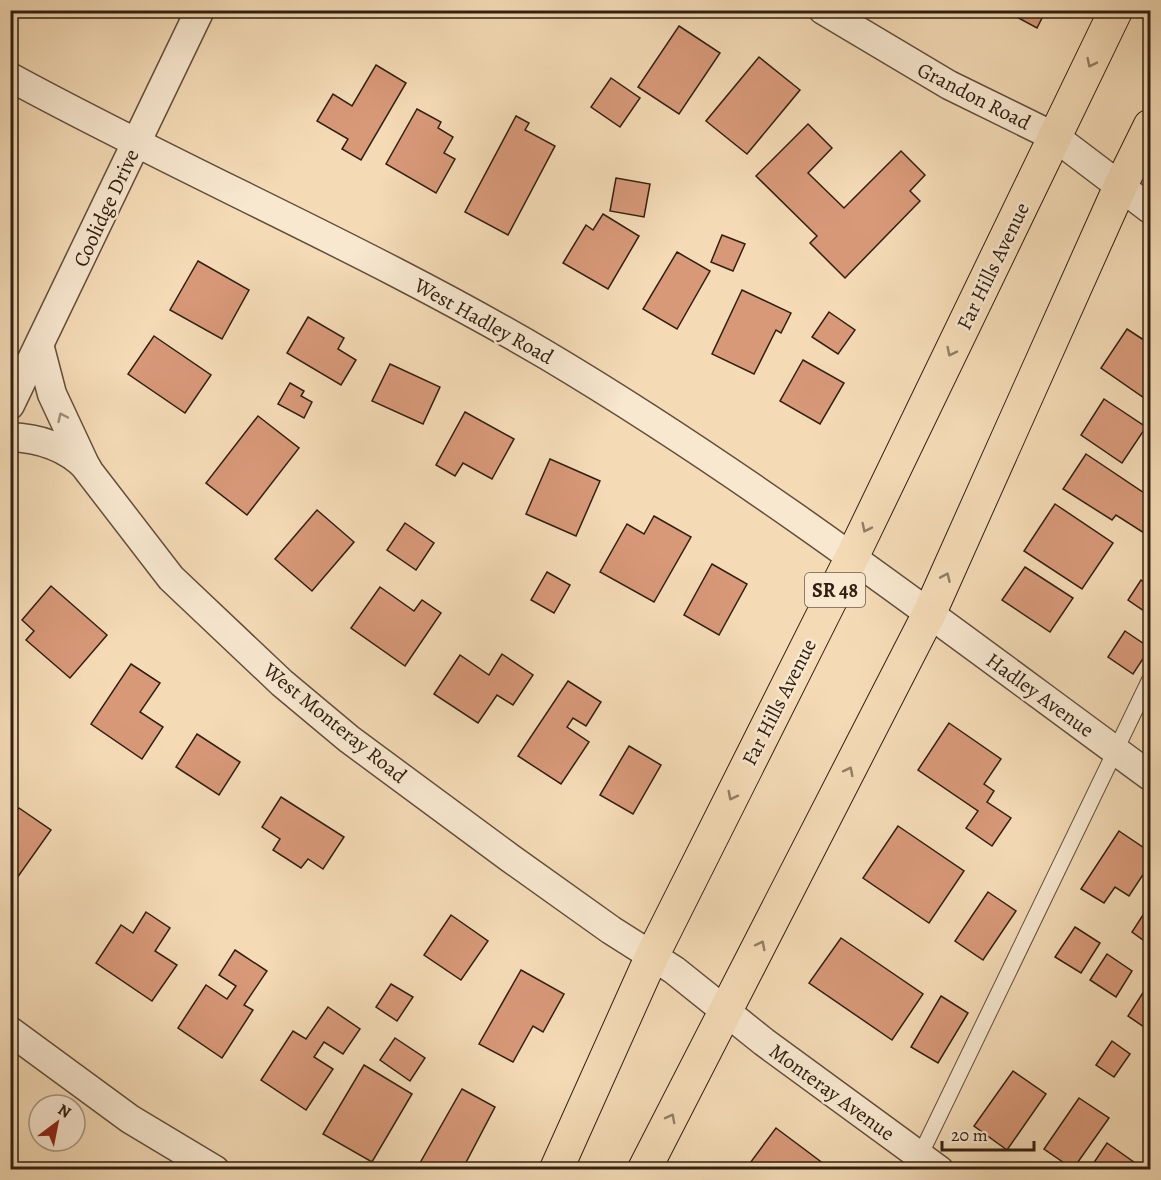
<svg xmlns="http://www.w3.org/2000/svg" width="1161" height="1180" viewBox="0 0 1161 1180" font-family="Alegreya,serif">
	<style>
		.building { fill: #d89979; stroke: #312011; stroke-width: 1.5 }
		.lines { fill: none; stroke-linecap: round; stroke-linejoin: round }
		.lane-casing { stroke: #624f3a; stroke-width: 17 }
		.street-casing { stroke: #624f3a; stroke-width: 31 }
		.primary-casing { stroke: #312011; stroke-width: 35 }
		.lane { stroke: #f8e8d0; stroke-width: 15 }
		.street { stroke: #f8e8d0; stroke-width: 28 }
		.primary { stroke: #f4dbb6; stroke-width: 33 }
		.oneway { stroke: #927e64 }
		.oneway2 { stroke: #9e8e7a }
		.labels { text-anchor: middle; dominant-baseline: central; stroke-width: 5; stroke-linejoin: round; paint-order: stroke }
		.shield { fill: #f8e8d0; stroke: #6d5c4a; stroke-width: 1.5 }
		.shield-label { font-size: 20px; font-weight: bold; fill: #312011 }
		.street-label { font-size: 21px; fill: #312011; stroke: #f8e8d0 }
	</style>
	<rect width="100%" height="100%" fill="#f4dbb6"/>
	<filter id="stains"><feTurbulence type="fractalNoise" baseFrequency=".00333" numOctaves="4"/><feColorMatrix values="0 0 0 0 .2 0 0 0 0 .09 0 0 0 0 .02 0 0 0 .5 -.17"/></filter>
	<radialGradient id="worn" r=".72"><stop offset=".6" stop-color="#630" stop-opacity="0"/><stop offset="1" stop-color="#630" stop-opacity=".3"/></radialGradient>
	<!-- building -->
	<g class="building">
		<polygon points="1004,10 1046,10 1037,28"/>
		<polygon points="679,26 720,53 679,114 638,87"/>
		<polygon points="759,57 800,90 747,154 706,121"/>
		<polygon points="376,65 406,83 361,160 342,149 348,139 317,121 333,94 352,106"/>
		<polygon points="611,78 640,98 620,127 591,107"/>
		<polygon points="417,109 441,122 438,128 453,137 444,153 455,159 436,193 386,164"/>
		<polygon points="516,116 529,123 525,130 555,146 508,235 465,212"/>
		<polygon points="808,124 832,148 808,173 844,208 901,151 925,175 910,191 920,201 845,278 810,243 817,236 756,176"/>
		<polygon points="616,178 650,184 644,217 610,211"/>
		<polygon points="603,214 639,236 608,289 563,263 586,225 593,230"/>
		<polygon points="722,235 745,244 733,271 711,262"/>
		<polygon points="677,252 710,271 677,329 643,309"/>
		<polygon points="198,261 249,290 222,339 170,310"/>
		<polygon points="742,290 791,313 781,333 776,330 754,374 712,354"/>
		<polygon points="829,312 855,330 838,354 812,337"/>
		<polygon points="308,317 344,338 338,349 356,360 341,385 287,353"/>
		<polygon points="1127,329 1150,344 1150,402 1101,368"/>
		<polygon points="154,336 211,375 185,413 128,374"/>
		<polygon points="803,360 844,383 820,424 780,401"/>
		<polygon points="390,364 440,387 423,424 372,401"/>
		<polygon points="290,383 304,391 301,396 312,402 304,418 278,404"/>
		<polygon points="1104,399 1146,427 1122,463 1081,435"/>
		<polygon points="465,412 514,439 492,479 463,463 455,476 436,465"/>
		<polygon points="258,416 299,448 247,515 206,483"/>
		<polygon points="1086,454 1150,497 1150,523 1144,533 1116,515 1112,520 1063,489"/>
		<polygon points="550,459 600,481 576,536 526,514"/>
		<polygon points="1055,504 1113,543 1082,589 1024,551"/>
		<polygon points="317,510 354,542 312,591 275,559"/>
		<polygon points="654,516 691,537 654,602 600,572 627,524 644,534"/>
		<polygon points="405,523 434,543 416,570 387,550"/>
		<polygon points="712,564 747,584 719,635 684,615"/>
		<polygon points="1025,567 1073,598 1050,632 1002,600"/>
		<polygon points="547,572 570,585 554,613 531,600"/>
		<polygon points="1141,580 1150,587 1150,615 1128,600"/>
		<polygon points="51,586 107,635 70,678 26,640 34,631 22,620"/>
		<polygon points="380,587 414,611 422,600 441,613 405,666 351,628"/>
		<polygon points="1125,631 1150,648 1133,674 1108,657"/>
		<polygon points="502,654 533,675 513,705 497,695 478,723 434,694 460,655 489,675"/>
		<polygon points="131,664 160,683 140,712 163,727 142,759 91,724"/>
		<polygon points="568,681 601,702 586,726 573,718 567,727 589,742 561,784 518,756"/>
		<polygon points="949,723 1001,759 984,784 994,791 987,802 1011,818 992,846 966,828 978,811 918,770"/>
		<polygon points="197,734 240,762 219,795 176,767"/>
		<polygon points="629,746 661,765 633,814 600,795"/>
		<polygon points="281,797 344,837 323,869 308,859 301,868 273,850 280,839 262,827"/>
		<polygon points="19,808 51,830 17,878 10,873 10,820"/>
		<polygon points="898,826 964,871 929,923 863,878"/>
		<polygon points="1119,831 1150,852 1150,864 1129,896 1115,887 1104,903 1081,889"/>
		<polygon points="988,892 1016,911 983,960 955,941"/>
		<polygon points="1150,904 1150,945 1132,932"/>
		<polygon points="146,912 170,928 155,951 177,965 152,1001 96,963 121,925 133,933"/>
		<polygon points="451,915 488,941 461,980 424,955"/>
		<polygon points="1075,927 1100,943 1081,973 1055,957"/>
		<polygon points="841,938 923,994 892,1040 809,983"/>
		<polygon points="235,950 267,971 244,1005 253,1010 222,1058 178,1028 206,985 227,999 236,986 219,975"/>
		<polygon points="1107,954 1132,971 1116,997 1090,980"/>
		<polygon points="521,970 564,994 543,1032 533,1026 513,1062 479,1044"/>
		<polygon points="391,984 413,997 397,1021 376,1007"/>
		<polygon points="1144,991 1150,996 1150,1031 1128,1016"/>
		<polygon points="941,996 968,1013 938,1063 911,1047"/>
		<polygon points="328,1007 360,1029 343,1054 324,1042 314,1057 333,1069 306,1110 261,1080 293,1031 306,1039"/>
		<polygon points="395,1038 425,1058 410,1081 380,1060"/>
		<polygon points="1112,1041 1130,1054 1114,1077 1096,1065"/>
		<polygon points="364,1065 412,1094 372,1162 323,1134"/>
		<polygon points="1013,1071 1046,1094 1007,1150 974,1126"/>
		<polygon points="462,1089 495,1107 462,1170 416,1170"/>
		<polygon points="1079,1098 1109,1118 1073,1169 1044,1149"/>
		<polygon points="776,1128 832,1170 759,1170 750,1163"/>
		<polygon points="1107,1143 1138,1165 1135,1170 1089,1170"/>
	</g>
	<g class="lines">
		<defs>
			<polyline id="lane" points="913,1170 1150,679"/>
			<g id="street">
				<polyline points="823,10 949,85 1055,137 1150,209"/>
				<path d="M10 77C188 174 374 253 548 356 758 481 953 632 1150 776"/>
				<polyline points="40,348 52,394 87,469 171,578 282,683 349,739 510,858 611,930 674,970 764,1042 939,1170"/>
				<polyline points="10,405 200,10"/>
				<path d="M10 437C38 438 67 447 87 468"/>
				<polyline points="10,1031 130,1119 215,1170"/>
			</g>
			<g id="primary">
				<polyline points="556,1170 652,956 851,559 1116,10"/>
				<polyline points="644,1170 929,614 1120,187 1150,126"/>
			</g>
		</defs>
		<!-- lane casing -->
		<use href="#lane" class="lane-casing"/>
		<!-- street casing -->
		<use href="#street" class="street-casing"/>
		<!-- primary casing -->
		<use href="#primary" class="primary-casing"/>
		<!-- lane -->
		<use href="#lane" class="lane"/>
		<!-- street -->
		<use href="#street" class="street"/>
		<!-- primary -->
		<use href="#primary" class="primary"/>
	</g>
	<!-- one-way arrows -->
	<defs><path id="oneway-chevron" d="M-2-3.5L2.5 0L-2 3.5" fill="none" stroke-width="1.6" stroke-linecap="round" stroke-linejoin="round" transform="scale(1.5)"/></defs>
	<g class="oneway">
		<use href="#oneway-chevron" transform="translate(1091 63) rotate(116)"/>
		<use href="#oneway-chevron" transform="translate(951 352) rotate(116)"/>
		<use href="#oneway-chevron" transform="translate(866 528) rotate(116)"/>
		<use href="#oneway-chevron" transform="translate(946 577) rotate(-66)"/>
		<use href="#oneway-chevron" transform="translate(849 771) rotate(-63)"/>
		<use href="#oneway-chevron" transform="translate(732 796) rotate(117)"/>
		<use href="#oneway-chevron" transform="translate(761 945) rotate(-63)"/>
		<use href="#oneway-chevron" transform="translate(671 1118) rotate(-62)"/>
	</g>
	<use class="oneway2" href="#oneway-chevron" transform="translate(62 417) rotate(-115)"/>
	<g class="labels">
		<!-- shield labels -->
		<rect class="shield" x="805" y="573" width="60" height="34" rx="4.5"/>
		<g class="shield-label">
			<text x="835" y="590">SR 48</text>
		</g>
		<!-- street labels -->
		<g class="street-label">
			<text transform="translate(974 96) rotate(27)">Grandon Road</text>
			<text transform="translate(106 208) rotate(-65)">Coolidge Drive</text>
			<text transform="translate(993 266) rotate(-64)">Far Hills Avenue</text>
			<text transform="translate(484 321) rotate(29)">West Hadley Road</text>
			<text transform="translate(1040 695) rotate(36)">Hadley Avenue</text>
			<text transform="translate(779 702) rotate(-63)">Far Hills Avenue</text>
			<text transform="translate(335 723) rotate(39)">West Monteray Road</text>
			<text transform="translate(832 1092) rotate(36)">Monteray Avenue</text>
		</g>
	</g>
	<!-- margin -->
	<rect width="1161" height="1180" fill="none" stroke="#f4dbb6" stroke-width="36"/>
	<rect x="12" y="12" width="1137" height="1156" fill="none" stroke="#312011" stroke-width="3"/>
	<rect x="18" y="18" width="1125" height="1144" fill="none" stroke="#312011" stroke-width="1.5"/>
	<!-- north arrow -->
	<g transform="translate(57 1123) rotate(32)"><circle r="28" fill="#f8e8d0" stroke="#a89884" stroke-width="1.5"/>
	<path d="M0-4.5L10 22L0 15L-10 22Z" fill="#8f2418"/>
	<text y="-9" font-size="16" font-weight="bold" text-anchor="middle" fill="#312011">N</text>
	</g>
	<!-- scale -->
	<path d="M942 1141v9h92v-9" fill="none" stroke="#312011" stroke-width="3"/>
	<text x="951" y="1141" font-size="18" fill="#312011" stroke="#f8e8d0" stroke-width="4.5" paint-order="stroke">20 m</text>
	<rect width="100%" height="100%" filter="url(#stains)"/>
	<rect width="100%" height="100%" fill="url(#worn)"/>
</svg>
